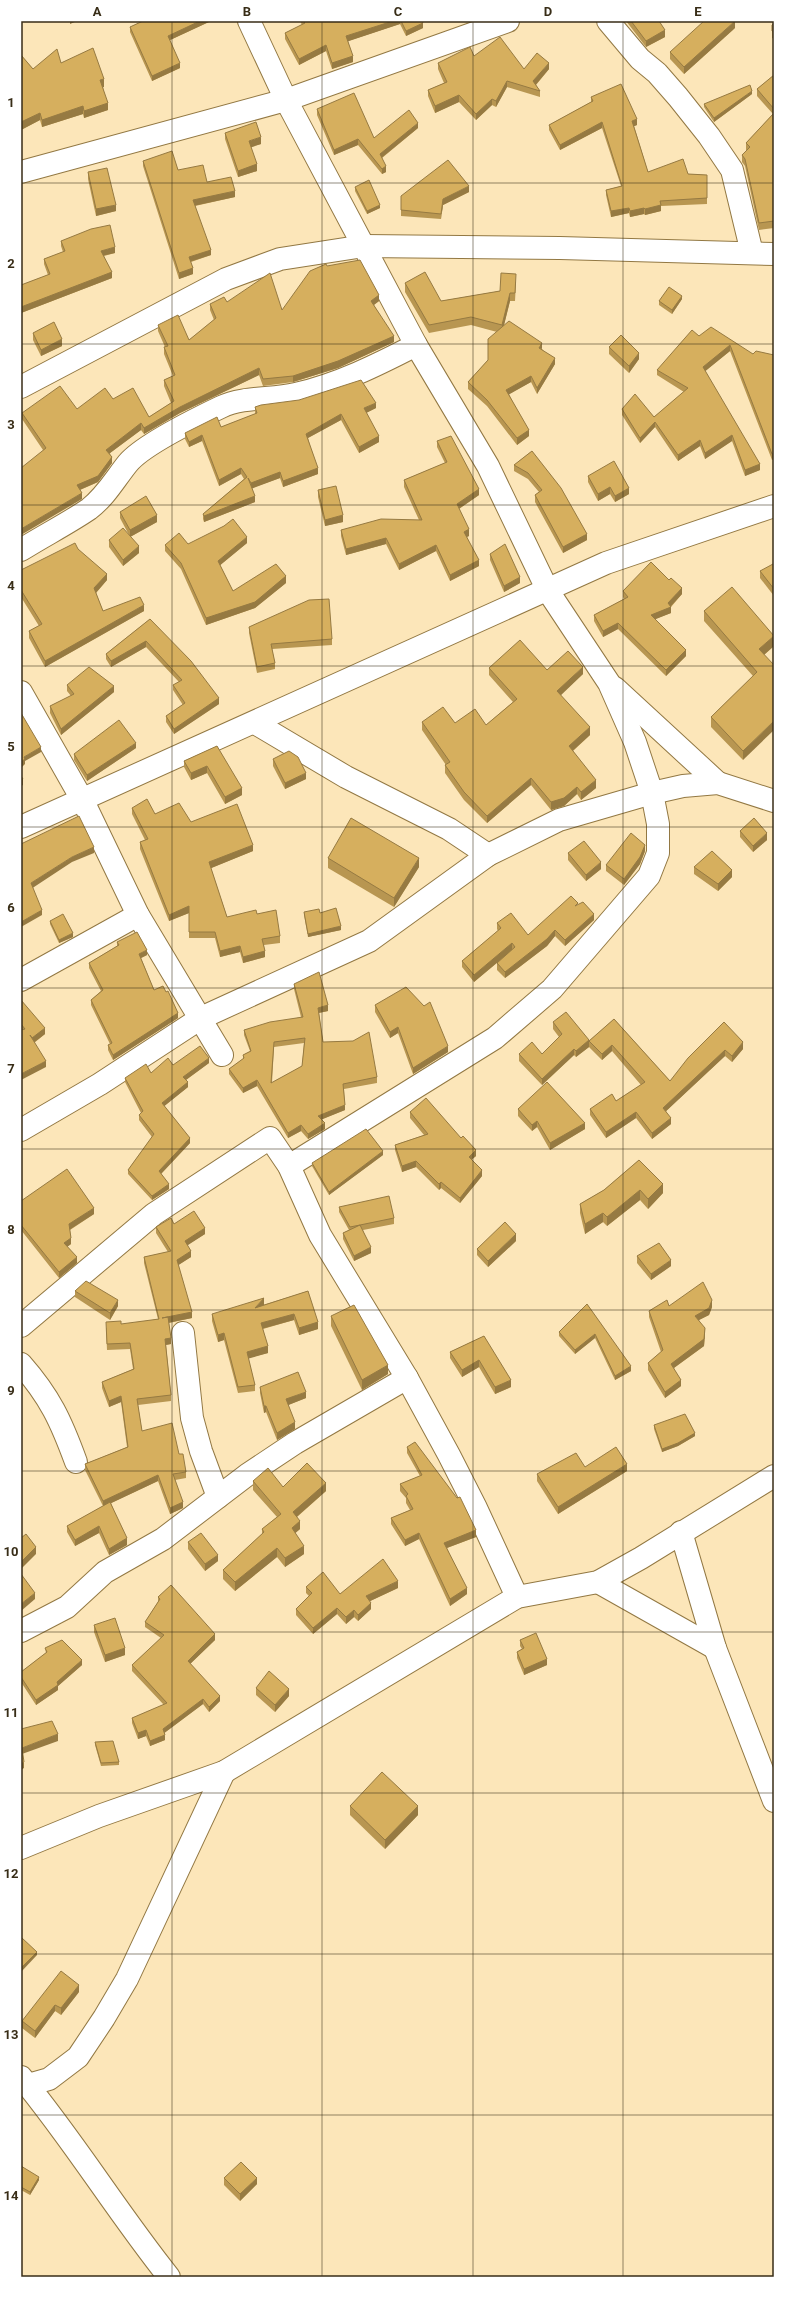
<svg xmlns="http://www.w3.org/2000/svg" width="795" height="2298" viewBox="0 0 795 2298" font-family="Roboto,sans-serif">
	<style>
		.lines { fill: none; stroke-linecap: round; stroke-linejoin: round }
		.minor-casing { stroke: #927843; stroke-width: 24 }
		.minor { stroke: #fff; stroke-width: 22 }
		.wall { fill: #b89651; fill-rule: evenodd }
		.shaded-wall { fill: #967a42 }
		.building { fill: #d6af5e; stroke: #967a42; fill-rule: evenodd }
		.grid { fill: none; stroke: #382d17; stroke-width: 1; stroke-opacity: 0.55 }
		.neatline { fill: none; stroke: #382d17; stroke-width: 1.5 }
		.grid-label { font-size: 13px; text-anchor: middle; font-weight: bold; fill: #382d17 }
	</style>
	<rect width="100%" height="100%" fill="#fce6b9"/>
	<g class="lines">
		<defs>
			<g id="minor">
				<polyline points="249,21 286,100 416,345 488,466 548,591 609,683 635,742 652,793 658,824 658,853 649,876 552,989 495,1038 289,1166"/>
				<polyline points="608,21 640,59 657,73 678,97 709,136 732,170 752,253"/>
				<polyline points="21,172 286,100 508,21"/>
				<polyline points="21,387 226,279 280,259 364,246 560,248 774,254"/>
				<path d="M21 550C43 536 67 524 89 509 106 496 115 479 128 463 144 444 198 418 221 407 244 396 272 400 296 394 339 384 377 365 416 345"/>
				<polyline points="615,688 718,783"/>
				<polyline points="21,692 83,801 138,915 222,1055"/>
				<polyline points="255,723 346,777 449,829 488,855"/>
				<polyline points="21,827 606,563 774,506"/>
				<polyline points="21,980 138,915"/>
				<polyline points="21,1130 100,1084 201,1018 369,941 488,855 559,820 652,793 683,786 718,783 774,801"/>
				<polyline points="21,1326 154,1214 270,1138 289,1166 320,1235 407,1378 449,1455 476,1508 517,1597"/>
				<polyline points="183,1333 192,1418 201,1451 218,1497"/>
				<path d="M21 1364C50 1397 61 1421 76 1462"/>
				<polyline points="681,1532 715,1648 774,1801"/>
				<polyline points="598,1582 715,1648"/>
				<polyline points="21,1631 67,1607 105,1572 163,1539 247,1475 295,1443 407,1378"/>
				<polyline points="21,1848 99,1816 224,1772 517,1597 598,1582 641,1558 774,1476"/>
				<path d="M21 2077C74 2141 117 2212 169 2277"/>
				<polyline points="28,2085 49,2079 78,2057 104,2018 127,1979 224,1772"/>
			</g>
		</defs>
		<!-- minor casing -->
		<use href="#minor" class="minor-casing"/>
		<!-- minor -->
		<use href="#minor" class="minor"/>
	</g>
	<!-- wall -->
	<g class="wall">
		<polygon points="141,21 211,21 170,40 180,68 152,81 130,32 130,27 141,22"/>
		<polygon points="300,21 422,21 423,28 406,36 400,24 348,41 353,62 332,69 326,51 299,65 285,39 285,33 302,25"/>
		<polygon points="626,21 659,21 665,37 646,47"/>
		<polygon points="774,23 774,39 772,38 772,25"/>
		<polygon points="735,28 684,74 670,59 670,52"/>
		<polygon points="21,55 33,69 61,63 104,87 103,87 108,110 84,118 83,114 42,127 40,120 21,130"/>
		<polygon points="474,56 524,69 549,69 536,85 540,91 540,97 507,87 496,107 492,105 476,120 459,102 435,113 428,96 428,90 444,83 438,69 438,63"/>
		<polygon points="774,75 774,228 759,230 745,166 742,162 742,155 747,150 746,150 746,143 773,114 757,96 757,89"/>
		<polygon points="752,94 714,122 704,107 704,104"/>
		<polygon points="591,97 637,125 634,126 648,172 688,174 707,175 707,204 661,206 661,211 645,215 644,214 630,217 629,213 611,217 606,195 606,190 621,186 602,128 560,150 549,130 549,125 591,102"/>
		<polygon points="317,109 374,138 418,128 382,158 386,172 382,174 358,145 334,155 317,115"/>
		<polygon points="225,133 261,144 251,147 257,171 238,177 225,139"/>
		<polygon points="143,161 178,170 207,182 235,197 195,206 211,255 191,262 193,274 179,279 143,166"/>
		<polygon points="88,172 116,211 96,216 88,179"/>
		<polygon points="355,187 380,208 367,214 355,191"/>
		<polygon points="469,192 443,205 441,219 401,216 401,196"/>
		<polygon points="61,241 115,253 104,256 112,278 21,313 21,285 48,275 44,264 44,259 63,252 61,246"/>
		<polygon points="327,266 379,301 374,305 394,342 338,368 293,382 263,386 259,375 180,413 144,434 141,430 110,453 112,463 98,482 80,490 82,499 43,450 22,419 22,413 77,409 113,399 149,417 171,403 164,386 164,380 173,376 164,354 164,347 165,347 158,331 158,325 189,340 214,320 210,310 210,304 227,302 282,310"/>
		<polygon points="516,282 515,301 510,301 504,325 542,349 555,364 537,394 531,382 509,394 529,436 517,445 487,406 468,389 468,382 488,360 497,332 471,325 429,333 405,292 405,283 441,301 500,291"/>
		<polygon points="682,299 672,314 659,305 659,301"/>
		<polygon points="33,333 62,346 41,356 33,340"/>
		<polygon points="699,336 753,354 774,355 772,460 730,351 705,371 760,470 745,476 732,441 705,459 700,446 678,461 655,427 640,443 622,415 622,409 654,417 684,392 657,375 657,370"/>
		<polygon points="609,347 639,359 629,373 609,354"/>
		<polygon points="255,407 376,408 366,413 379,442 359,453 341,420 308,438 318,474 283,487 280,478 252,488 255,502 204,522 203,519 203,514 244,479 241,474 219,486 202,441 189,447 185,439 185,433 221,427 255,414"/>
		<polygon points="437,441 479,495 459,509 469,536 467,537 479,566 450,581 436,551 399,570 386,544 346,555 341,536 341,530 419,520 404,487 404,480 445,463 437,447"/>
		<polygon points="532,451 587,540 563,553 535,502 535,495 539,492 528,479 514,471 514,465"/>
		<polygon points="588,476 629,494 615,502 610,494 598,501 588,482"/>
		<polygon points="318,490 343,522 325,526 318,497"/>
		<polygon points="120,512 157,522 130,537 120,518"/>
		<polygon points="109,540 139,553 123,566 109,547"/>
		<polygon points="247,543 220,565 233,591 286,583 255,608 206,625 181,569 165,551 165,545 188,544"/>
		<polygon points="78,549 107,580 96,593 103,611 144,611 45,667 29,638 29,631 39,626 21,597 21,570"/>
		<polygon points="490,554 520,583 504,592 490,560"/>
		<polygon points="774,565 774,596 760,578 760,571"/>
		<polygon points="623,591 682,594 671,607 671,613 655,619 686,656 666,676 618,629 603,637 594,621 594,615 624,599 623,597"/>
		<polygon points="704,611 774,636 774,646 764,655 743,760 711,727 711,717 753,676 704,621"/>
		<polygon points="150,619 219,704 174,734 166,722 166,716 183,705 173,690 173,685 179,682 146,647 111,667 106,659 106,654"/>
		<polygon points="249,627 332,639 332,645 272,649 275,663 275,669 257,673 249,633"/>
		<polygon points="489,668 547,670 583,674 560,695 590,735 573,751 596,788 581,800 577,794 564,806 551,810 531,785 487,823 464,800 445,773 445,765 446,765 422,730 422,722 486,725 513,702 489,675"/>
		<polygon points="67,685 114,692 61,735 50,713 50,706 71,696 67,691"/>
		<polygon points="217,746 242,795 225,804 207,773 191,780 184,767 184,761"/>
		<polygon points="136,748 87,781 74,760 74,754"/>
		<polygon points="273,759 306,779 285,789 273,766"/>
		<polygon points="132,808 191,822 253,851 211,868 227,917 257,914 280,936 280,943 264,945 265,957 243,963 240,952 220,957 215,938 189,938 189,913 169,921 140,849 140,842 145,840 132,814"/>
		<polygon points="740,831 767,840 753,852 740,837"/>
		<polygon points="645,851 640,864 624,885 606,871 606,865"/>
		<polygon points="568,853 601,869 586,881 568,860"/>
		<polygon points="328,858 419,867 394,907 328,868"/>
		<polygon points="694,867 732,877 718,891 694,874"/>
		<polygon points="578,905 594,920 565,946 555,936 547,946 505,978 497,970 497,963 510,952 474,982 462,967 462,961 498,931 497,929 497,923 528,935"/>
		<polygon points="304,912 320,913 341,930 308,937 304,915"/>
		<polygon points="50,921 73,937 59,943 50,924"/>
		<polygon points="117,942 147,955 141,958 154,990 166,992 178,1018 113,1060 108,1050 108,1045 110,1044 91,1005 91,1000 101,991 89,968 89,963 117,946"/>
		<path d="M294 984 328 1011 319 1013 323 1042 377 1077V1083L344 1089 345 1110 322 1119 325 1129 308 1139 301 1131 288 1138 257 1086 243 1093 229 1074V1069L243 1059V1055L250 1051 244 1035V1030L301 1017 294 989ZM304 1043 302 1066 272 1083 274 1047Z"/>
		<polygon points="21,1000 45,1034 34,1043 46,1067 21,1030"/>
		<polygon points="375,1005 448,1052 413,1074 398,1033 390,1038 375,1012"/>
		<polygon points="614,1019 670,1081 724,1022 743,1049 732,1062 725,1056 666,1111 671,1124 652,1139 636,1118 606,1138 590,1115 590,1109 616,1101 641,1085 612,1051 602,1060 589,1047 576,1057 574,1055 542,1085 519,1061 519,1054 542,1054 559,1037 553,1029 553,1022 589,1041"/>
		<polygon points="209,1063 186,1080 188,1087 164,1106 190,1143 161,1174 169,1189 152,1200 128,1174 128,1170 152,1137 139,1120 139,1115 141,1113 125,1082 125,1078 151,1073 173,1065"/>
		<polygon points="518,1109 585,1129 550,1150 537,1127 532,1131 518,1116"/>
		<polygon points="410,1112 476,1156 472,1159 482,1176 460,1203 441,1188 439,1190 416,1167 402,1172 395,1150 395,1145 424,1135 410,1118"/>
		<polygon points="383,1155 329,1195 312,1166 312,1163"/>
		<polygon points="639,1160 663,1193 648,1209 640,1200 607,1226 603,1222 585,1234 580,1213 580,1204 604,1190"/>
		<polygon points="21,1201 94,1214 70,1230 71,1244 67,1247 77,1263 59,1278 21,1230"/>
		<polygon points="339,1207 394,1218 394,1224 363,1230 371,1253 354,1261 343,1239 343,1233 349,1230 339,1212"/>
		<polygon points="174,1224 205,1234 187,1245 191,1257 178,1265 192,1318 169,1323 171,1344 166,1345 171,1395 171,1401 138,1405 142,1431 179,1454 186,1472 186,1478 175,1480 183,1508 170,1514 158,1481 111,1503 127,1545 109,1555 99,1533 75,1546 67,1532 67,1526 103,1506 85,1470 85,1464 127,1447 121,1402 109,1407 102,1388 102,1382 133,1369 130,1349 107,1350 106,1328 158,1319 144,1263 144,1257 168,1252 156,1233 156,1227"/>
		<polygon points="516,1241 488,1267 477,1255 477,1249"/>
		<polygon points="637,1256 671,1266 651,1280 637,1263"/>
		<polygon points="75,1291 118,1306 110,1320 75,1297"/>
		<polygon points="308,1291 318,1329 299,1335 294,1320 263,1329 268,1353 248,1358 255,1385 255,1391 238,1393 224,1340 218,1342 212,1321 212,1314 264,1305 263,1305"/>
		<polygon points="587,1304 631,1371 615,1380 595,1338 575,1354 559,1336 559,1332"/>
		<polygon points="669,1306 712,1307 709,1315 699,1320 705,1334 704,1346 674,1368 681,1386 665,1398 648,1370 648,1363 661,1352 649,1317 649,1311"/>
		<polygon points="331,1316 388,1374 362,1390 331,1326"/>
		<polygon points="484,1336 511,1387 495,1394 479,1367 462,1377 450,1358 450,1352"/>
		<polygon points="260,1387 306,1398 288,1405 295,1429 277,1440 266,1412 264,1413 260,1393"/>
		<polygon points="654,1425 695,1436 678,1446 662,1452 654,1429"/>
		<polygon points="407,1447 476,1537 447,1548 467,1594 450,1606 419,1539 405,1546 391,1524 391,1518 410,1510 406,1503 406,1498 400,1491 400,1484 420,1476 407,1453"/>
		<polygon points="585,1467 627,1471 558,1514 537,1481 537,1474"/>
		<polygon points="253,1481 283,1487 326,1491 297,1517 300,1529 295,1533 304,1554 285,1567 277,1557 235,1591 223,1579 223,1570 262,1534 262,1529 277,1517 253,1490"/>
		<polygon points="188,1542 218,1561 205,1571 188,1549"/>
		<polygon points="306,1587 340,1594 398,1588 370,1601 371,1609 358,1621 354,1617 346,1624 337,1614 313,1634 296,1615 296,1609 309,1596 306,1593"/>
		<polygon points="158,1597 215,1640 190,1664 220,1701 209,1712 203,1704 164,1733 165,1740 150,1746 146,1736 138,1739 132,1723 132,1718 164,1705 132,1671 132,1665 161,1638 145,1627 145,1622 158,1602"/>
		<polygon points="94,1625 125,1655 105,1662 94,1632"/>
		<polygon points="520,1640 547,1665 524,1675 517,1658 517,1652 522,1649 520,1646"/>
		<polygon points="45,1648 82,1665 58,1686 58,1690 36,1705 21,1682 21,1672 46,1653"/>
		<polygon points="256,1688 289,1696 275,1712 256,1695"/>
		<polygon points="95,1742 119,1762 119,1765 101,1766 95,1745"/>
		<polygon points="350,1806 418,1815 385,1849 350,1815"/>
		<polygon points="79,1992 61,2015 55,2011 35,2038 22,2028 22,2021"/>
		<polygon points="21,2166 39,2180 30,2195 21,2190"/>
		<polygon points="224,2178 257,2184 240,2201 224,2185"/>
	</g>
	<!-- shaded-wall -->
	<g class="shaded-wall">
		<polygon points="70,21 77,21 70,24"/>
		<polygon points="200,21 211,21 168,41 168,36"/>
		<polygon points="393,21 400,21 400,24 346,42 346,36"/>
		<polygon points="735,21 735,28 684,74 684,67"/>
		<polygon points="423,23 423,28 406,36 406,31"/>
		<polygon points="665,30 665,37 646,47 646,41"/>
		<polygon points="326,45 326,51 299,65 299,59"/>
		<polygon points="353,56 353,62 332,69 332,63"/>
		<polygon points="180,63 180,68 152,81 152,76"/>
		<polygon points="549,63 549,69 533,88 533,81"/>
		<polygon points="104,79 104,87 100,88 100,80"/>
		<polygon points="507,81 507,87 496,107 496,101"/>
		<polygon points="752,91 752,94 714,122 714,118"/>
		<polygon points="459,95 459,102 435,113 435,106"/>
		<polygon points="492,99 492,105 476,120 476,114"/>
		<polygon points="108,103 108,110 84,118 84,111"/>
		<polygon points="83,106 83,114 42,127 42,120"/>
		<polygon points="40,113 40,120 21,130 21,122"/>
		<polygon points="637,119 637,125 632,127 632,121"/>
		<polygon points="602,122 602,128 560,150 560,145"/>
		<polygon points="418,123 418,128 380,159 380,154"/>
		<polygon points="261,137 261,144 249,148 249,141"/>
		<polygon points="358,139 358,145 334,155 334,150"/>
		<polygon points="257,164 257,171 238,177 238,171"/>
		<polygon points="386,166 386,172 382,174 382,169"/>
		<polygon points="469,186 469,192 443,205 441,219 443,199"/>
		<polygon points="235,191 235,197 193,206 193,200"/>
		<polygon points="116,205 116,211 96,216 96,209"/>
		<polygon points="380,205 380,208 367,214 367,211"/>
		<polygon points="661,205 661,211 645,215 645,209"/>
		<polygon points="629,208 629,213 611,217 611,211"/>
		<polygon points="644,208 644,214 630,217 630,211"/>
		<polygon points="115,247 115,253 101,256 101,251"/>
		<polygon points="211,250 211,255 189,262 189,257"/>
		<polygon points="193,268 193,274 179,279 179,273"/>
		<polygon points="112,272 112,278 21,313 21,307"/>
		<polygon points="510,293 510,301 502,333 502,325"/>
		<polygon points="379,295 379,301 371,307 371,301"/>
		<polygon points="682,296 682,299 672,314 672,310"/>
		<polygon points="394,336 394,342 338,368 293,382 293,376"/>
		<polygon points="62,339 62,346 41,356 41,350"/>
		<polygon points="542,343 542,349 539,348"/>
		<polygon points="730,345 730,351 703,373 703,367"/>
		<polygon points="639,353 639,359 629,373 629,366"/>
		<polygon points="555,358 555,364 537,394 537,388"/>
		<polygon points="259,368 259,375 180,413 144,434 144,428 180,407"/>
		<polygon points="531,376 531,382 506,396 506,390"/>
		<polygon points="376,403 376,408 364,414 364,408"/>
		<polygon points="341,414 341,420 306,439 306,434"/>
		<polygon points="655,422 655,427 640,443 640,438"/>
		<polygon points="141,423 141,430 106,456 106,450"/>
		<polygon points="529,430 529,436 517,445 517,438"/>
		<polygon points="202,435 202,441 189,447 189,442"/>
		<polygon points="732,435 732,441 705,459 705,453"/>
		<polygon points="379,436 379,442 359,453 359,447"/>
		<polygon points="700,440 700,446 678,461 678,455"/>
		<polygon points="774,453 774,459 772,460 772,454"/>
		<polygon points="112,457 112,463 98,482 77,491 77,485"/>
		<polygon points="760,464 760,470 745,476 745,470"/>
		<polygon points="241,468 241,474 219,486 219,480"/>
		<polygon points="318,468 318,474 283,487 283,481"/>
		<polygon points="280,472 280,478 251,489 251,483"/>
		<polygon points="610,487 610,494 598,501 598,494"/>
		<polygon points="629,488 629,494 615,502 615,496"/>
		<polygon points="479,489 479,495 457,510 457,504"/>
		<polygon points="82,493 82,499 21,535 21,529"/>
		<polygon points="255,496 255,502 204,522 204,516"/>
		<polygon points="157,515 157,522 130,537 130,530"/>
		<polygon points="343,515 343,522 325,526 325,520"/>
		<polygon points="469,529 469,536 464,538 464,532"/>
		<polygon points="587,534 587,540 563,553 563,547"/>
		<polygon points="247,537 247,543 218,567 218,561"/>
		<polygon points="386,538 386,544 346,555 346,549"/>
		<polygon points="436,545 436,551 399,570 399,564"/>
		<polygon points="139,546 139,553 123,566 123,560"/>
		<polygon points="479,560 479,566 450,581 450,575"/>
		<polygon points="107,574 107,580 94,595 94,588"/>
		<polygon points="286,576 286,583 255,608 206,625 206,618"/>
		<polygon points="520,577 520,583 504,592 504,586"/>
		<polygon points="682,588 682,594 670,607 671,607 671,613 651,621 651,615 668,603"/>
		<polygon points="144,605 144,611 45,667 45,661"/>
		<polygon points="618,623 618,629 603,637 603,631"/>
		<polygon points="774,636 774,646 759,659 759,649"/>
		<polygon points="146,641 146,647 111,667 111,661"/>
		<polygon points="686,650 686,656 666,676 666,670"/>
		<polygon points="583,667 583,674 557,699 557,691"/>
		<polygon points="114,686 114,692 61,735 61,729"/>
		<polygon points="219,698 219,704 174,734 174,729"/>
		<polygon points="774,721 774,730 743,760 743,751"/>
		<polygon points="590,727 590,735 569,754 569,746"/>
		<polygon points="136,743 136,748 87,781 87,775"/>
		<polygon points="41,747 41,752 25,761 25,764 21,768 21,762 24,757"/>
		<polygon points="207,766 207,773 191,780 191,773"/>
		<polygon points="306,773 306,779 285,789 285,783"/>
		<polygon points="531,778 531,785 487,823 487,816"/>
		<polygon points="23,779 23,785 21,786 21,781"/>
		<polygon points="596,780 596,788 581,800 581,792"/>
		<polygon points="577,787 577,794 564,806 551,810 551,802"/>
		<polygon points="242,788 242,795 225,804 225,797"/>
		<polygon points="767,833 767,840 753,852 753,846"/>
		<polygon points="253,845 253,851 209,869 209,862"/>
		<polygon points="645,845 645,851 640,864 624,885 624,879"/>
		<polygon points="94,847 94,853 72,862 31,889 31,883 72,857"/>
		<polygon points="419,858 419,867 394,907 394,898"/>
		<polygon points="601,862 601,869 586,881 586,875"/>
		<polygon points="732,870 732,877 718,891 718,884"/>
		<polygon points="189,906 189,913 169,921 169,915"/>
		<polygon points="42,910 42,915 21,927 21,922"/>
		<polygon points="594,914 594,920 565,946 565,940"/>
		<polygon points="341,926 341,930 308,937 308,934"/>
		<polygon points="555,930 555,936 547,946 505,978 505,972"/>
		<polygon points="73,933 73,937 59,943 59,940"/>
		<polygon points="512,943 512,950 474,982 474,975"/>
		<polygon points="240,946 240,952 220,957 220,951"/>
		<polygon points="147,950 147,955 139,959 139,954"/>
		<polygon points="265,951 265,957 243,963 243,957"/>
		<polygon points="328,1005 328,1011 318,1013 318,1008"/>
		<polygon points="178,1013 178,1018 113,1060 113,1055"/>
		<polygon points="398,1027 398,1033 390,1038 390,1032"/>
		<polygon points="45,1028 45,1034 32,1044 32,1038"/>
		<polygon points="589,1040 589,1047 576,1057 576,1051"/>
		<polygon points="743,1042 743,1049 732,1062 732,1056"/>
		<polygon points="612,1045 612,1051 602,1060 602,1054"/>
		<polygon points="448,1046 448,1052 413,1074 413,1068"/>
		<polygon points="574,1049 574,1055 542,1085 542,1079"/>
		<polygon points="725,1050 725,1056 663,1114 663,1108"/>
		<polygon points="209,1058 209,1063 183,1082 183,1077"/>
		<polygon points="46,1061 46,1067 21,1080 21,1074"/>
		<polygon points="257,1080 257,1086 243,1093 243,1088"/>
		<polygon points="188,1082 188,1087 162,1108 162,1103"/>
		<polygon points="345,1105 345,1110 318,1121 318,1116"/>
		<polygon points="636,1112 636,1118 606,1138 606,1132"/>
		<polygon points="671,1118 671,1124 652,1139 652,1133"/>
		<polygon points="537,1121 537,1127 532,1131 532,1125"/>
		<polygon points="325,1123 325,1129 308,1139 308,1134"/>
		<polygon points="585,1123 585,1129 550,1150 550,1143"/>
		<polygon points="301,1125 301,1131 288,1138 288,1133"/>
		<polygon points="190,1138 190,1143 159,1176 159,1171"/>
		<polygon points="476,1150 476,1156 469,1162 469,1157"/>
		<polygon points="383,1151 383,1155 329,1195 329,1192"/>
		<polygon points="416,1161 416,1167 402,1172 402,1166"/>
		<polygon points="482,1170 482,1176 460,1203 460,1198"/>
		<polygon points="441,1182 441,1188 439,1190 439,1184"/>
		<polygon points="169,1184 169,1189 152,1200 152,1196"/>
		<polygon points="663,1184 663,1193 648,1209 648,1199"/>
		<polygon points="640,1190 640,1200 607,1226 607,1217"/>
		<polygon points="94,1208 94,1214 69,1230 69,1224"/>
		<polygon points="603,1213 603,1222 585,1234 585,1224"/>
		<polygon points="205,1228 205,1234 185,1247 185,1241"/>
		<polygon points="516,1234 516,1241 488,1267 488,1261"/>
		<polygon points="71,1238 71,1244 64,1249 64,1243"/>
		<polygon points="371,1247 371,1253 354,1261 354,1256"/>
		<polygon points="191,1251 191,1257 177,1266 177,1260"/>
		<polygon points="77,1257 77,1263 59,1278 59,1272"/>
		<polygon points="671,1260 671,1266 651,1280 651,1274"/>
		<polygon points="264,1298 264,1305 255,1315 255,1308"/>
		<polygon points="118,1300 118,1306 110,1320 110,1313"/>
		<polygon points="712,1300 712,1307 709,1315 695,1322 695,1316"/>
		<polygon points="192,1312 192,1318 162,1324 162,1318"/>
		<polygon points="294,1314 294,1320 261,1329 261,1323"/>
		<polygon points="318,1322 318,1329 299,1335 299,1328"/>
		<polygon points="705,1328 705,1334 704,1346 671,1370 671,1364"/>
		<polygon points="224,1333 224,1340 218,1342 218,1335"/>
		<polygon points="595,1334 595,1338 575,1354 575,1350"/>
		<polygon points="171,1338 171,1344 165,1345 165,1339"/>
		<polygon points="268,1346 268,1353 247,1359 247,1352"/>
		<polygon points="479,1360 479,1367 462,1377 462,1370"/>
		<polygon points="388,1365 388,1374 362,1390 362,1380"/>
		<polygon points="631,1366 631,1371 615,1380 615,1376"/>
		<polygon points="511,1380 511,1387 495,1394 495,1387"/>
		<polygon points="681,1380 681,1386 665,1398 665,1392"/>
		<polygon points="306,1392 306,1398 286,1406 286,1399"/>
		<polygon points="121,1396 121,1402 109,1407 109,1401"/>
		<polygon points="264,1406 266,1406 266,1412 264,1413"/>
		<polygon points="295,1422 295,1429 277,1440 277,1433"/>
		<polygon points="695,1433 695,1436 678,1446 662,1452 662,1449"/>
		<polygon points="627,1464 627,1471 558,1514 558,1507"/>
		<polygon points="158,1475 158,1481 103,1507 103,1501"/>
		<polygon points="326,1483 326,1491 293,1520 293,1512"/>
		<polygon points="183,1502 183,1508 170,1514 170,1508"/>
		<polygon points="300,1521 300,1529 292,1536 292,1528"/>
		<polygon points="99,1526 99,1533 75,1546 75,1540"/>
		<polygon points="476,1530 476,1537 444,1549 444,1543"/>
		<polygon points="419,1533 419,1539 405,1546 405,1540"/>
		<polygon points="127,1538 127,1545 109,1555 109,1549"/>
		<polygon points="304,1546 304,1554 285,1567 285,1558"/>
		<polygon points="36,1547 36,1554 21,1569 21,1562"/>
		<polygon points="277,1548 277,1557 235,1591 235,1582"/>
		<polygon points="218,1555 218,1561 205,1571 205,1564"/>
		<polygon points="398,1581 398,1588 366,1603 366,1596"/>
		<polygon points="467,1588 467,1594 450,1606 450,1599"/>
		<polygon points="35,1593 35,1599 21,1611 21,1604"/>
		<polygon points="371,1603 371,1609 358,1621 358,1615"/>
		<polygon points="337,1608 337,1614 313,1634 313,1628"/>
		<polygon points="354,1610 354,1617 346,1624 346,1617"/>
		<polygon points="215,1634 215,1640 188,1666 188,1661"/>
		<polygon points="125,1648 125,1655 105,1662 105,1655"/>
		<polygon points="547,1659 547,1665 524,1675 524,1669"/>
		<polygon points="82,1660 82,1665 58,1686 58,1690 36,1705 36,1700"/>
		<polygon points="289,1689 289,1696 275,1712 275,1705"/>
		<polygon points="220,1696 220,1701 209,1712 209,1707"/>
		<polygon points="203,1699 203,1704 163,1734 163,1729"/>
		<polygon points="146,1730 146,1736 138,1739 138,1733"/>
		<polygon points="58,1734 58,1741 22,1754 22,1748"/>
		<polygon points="165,1735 165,1740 150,1746 150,1741"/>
		<polygon points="24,1762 24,1768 21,1770 21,1764"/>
		<polygon points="418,1806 418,1815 385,1849 385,1840"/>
		<polygon points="37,1952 37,1955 21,1972 21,1968"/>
		<polygon points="79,1985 79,1992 61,2015 61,2008"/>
		<polygon points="55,2005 55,2011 35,2038 35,2031"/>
		<polygon points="39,2177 39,2180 30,2195 30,2192"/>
		<polygon points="257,2178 257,2184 240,2201 240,2194"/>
	</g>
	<!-- building -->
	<g class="building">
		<polygon points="143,21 200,21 168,36 180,63 152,76 130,27"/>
		<polygon points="303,21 393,21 346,36 353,56 332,63 326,45 299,59 285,33 305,23"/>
		<polygon points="401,21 422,21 423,23 406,31"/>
		<polygon points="631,21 659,21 665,30 646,41"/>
		<polygon points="704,21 735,21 684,67 670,52"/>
		<polygon points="774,23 774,32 772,31 772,25"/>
		<polygon points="500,37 524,69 537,53 549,63 533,81 540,91 507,81 496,101 492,99 476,114 459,95 435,106 428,90 447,82 438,63 470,47 474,56"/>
		<polygon points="93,48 104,79 100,80 108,103 84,111 83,106 42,120 40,113 21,122 21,55 33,69 57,49 61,63"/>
		<polygon points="774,75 774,109 757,89"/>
		<polygon points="621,84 637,119 632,121 648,172 683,159 688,174 707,175 707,198 660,201 661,205 645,209 644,208 630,211 629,208 611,211 606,190 622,186 602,122 560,145 549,125 593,101 591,97"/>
		<polygon points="750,85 752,91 714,118 704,104"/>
		<polygon points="354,93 374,138 409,110 418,123 380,154 386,166 382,169 358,139 334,150 317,109"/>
		<polygon points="774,113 774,221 759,223 745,159 742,155 750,147 746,143"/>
		<polygon points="256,122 261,137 249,141 257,164 238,171 225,133"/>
		<polygon points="172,151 178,170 203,165 207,182 231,177 235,191 193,200 211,250 189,257 193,268 179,273 143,161"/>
		<polygon points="448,160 469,186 443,199 441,214 401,210 401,196"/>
		<polygon points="107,168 116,205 96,209 88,172"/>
		<polygon points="369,180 380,205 367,211 355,187"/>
		<polygon points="110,225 115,247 101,251 112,272 21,307 21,285 50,274 44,259 65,251 61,241 91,229"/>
		<polygon points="360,260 379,295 371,301 394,336 338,361 293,376 263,379 259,368 180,407 144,428 141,423 106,450 112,457 98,476 77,485 82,493 21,529 21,468 46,448 22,413 60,386 77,409 105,388 113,399 133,388 149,417 174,401 164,380 175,375 164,347 168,346 158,325 178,315 189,340 216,318 210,304 224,297 227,302 270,273 282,310 310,271 326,264 327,266"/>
		<polygon points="425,272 441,301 500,291 501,273 516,274 515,293 510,293 502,325 471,317 429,325 405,283"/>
		<polygon points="669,287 682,296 672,310 659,301"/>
		<polygon points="509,321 542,343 539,348 555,358 537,388 531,376 506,390 529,430 517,438 487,400 468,382 488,360 488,339"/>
		<polygon points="54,322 62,339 41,350 33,333"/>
		<polygon points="711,327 753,354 756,351 774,355 774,453 772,454 730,345 703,367 760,464 745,470 732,435 705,453 700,440 678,455 655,422 640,438 622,409 635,394 654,417 688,388 657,370 692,330 699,336"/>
		<polygon points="621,335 639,353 629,366 609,347"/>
		<polygon points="361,380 376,403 364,408 379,436 359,447 341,414 306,434 318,468 283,481 280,472 251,483 248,478 255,496 204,516 203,514 247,477 241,468 219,480 202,435 189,442 185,433 217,417 221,427 257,413 255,407 261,405 299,400"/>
		<polygon points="451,436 479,489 457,504 469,529 464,532 479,560 450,575 436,545 399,564 386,538 346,549 341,530 381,519 422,520 404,480 447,462 437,441"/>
		<polygon points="532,451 561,488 587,534 563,547 535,495 542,490 528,473 514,465"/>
		<polygon points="614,461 629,488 615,496 610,487 598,494 588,476"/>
		<polygon points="336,486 343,515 325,520 318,490"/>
		<polygon points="146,496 157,515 130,530 120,512"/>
		<polygon points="233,519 247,537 218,561 233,591 276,564 286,576 255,602 206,618 181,563 165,545 179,533 188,544 224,526"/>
		<polygon points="123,528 139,546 123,560 109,540"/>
		<polygon points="75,543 78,549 107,574 94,588 103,611 140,597 144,605 45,661 29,631 42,624 21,590 21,570"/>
		<polygon points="505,544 520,577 504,586 490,554"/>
		<polygon points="651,562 669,580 671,578 682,588 668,603 671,607 651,615 686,650 666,670 618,623 603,631 594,615 628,597 623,591"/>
		<polygon points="773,564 774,565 774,589 760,571"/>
		<polygon points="732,587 774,636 759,649 774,665 774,721 743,751 711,717 757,672 704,611"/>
		<polygon points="329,599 332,639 271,644 275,663 257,667 249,627 309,600"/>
		<polygon points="150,619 191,661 219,698 174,729 166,716 185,703 173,685 182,680 146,641 111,661 106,654"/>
		<polygon points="520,640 547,670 568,651 583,667 557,691 590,727 569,746 596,780 581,792 577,787 564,798 551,802 531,778 487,816 464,792 445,765 450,762 422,722 443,707 455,723 475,709 486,725 517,699 489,668"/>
		<polygon points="89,667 114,686 61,729 50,706 74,694 67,685"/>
		<polygon points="21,713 41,747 24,757 25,759 21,762"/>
		<polygon points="119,720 136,743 87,775 74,754"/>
		<polygon points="217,746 242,788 225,797 207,766 191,773 184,761"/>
		<polygon points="289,751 298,757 306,773 285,783 273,759"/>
		<polygon points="21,776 23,779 21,781"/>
		<polygon points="147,799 155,814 179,803 191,822 237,804 253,845 209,862 227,917 256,910 257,914 276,910 280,936 262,939 265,951 243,957 240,946 220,951 215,932 189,932 189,906 169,915 140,842 148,839 132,808"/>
		<polygon points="79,816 94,847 72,857 31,883 42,910 21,922 21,844"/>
		<polygon points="351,818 419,858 394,898 328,858"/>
		<polygon points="754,818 767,833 753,846 740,831"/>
		<polygon points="631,833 645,845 640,857 624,879 606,865"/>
		<polygon points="584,841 601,862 586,875 568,853"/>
		<polygon points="712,851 732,870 718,884 694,867"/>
		<polygon points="571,896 578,903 575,906 583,902 594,914 565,940 555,930 547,939 505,972 497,963 515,947 512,943 474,975 462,961 501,928 497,923 511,913 528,935"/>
		<polygon points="336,908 341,926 308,934 304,912 319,909 320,913"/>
		<polygon points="63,914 73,933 59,940 50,921"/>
		<polygon points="137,932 147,950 139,954 154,990 163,986 166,992 168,991 178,1013 113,1055 108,1045 112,1043 91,1000 103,990 89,963 119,945 117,942"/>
		<path d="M319 972 328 1005 318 1008 323 1042 353 1041 369 1032 377 1077 343 1084 345 1105 318 1116 325 1123 308 1134 301 1125 288 1133 257 1080 243 1088 229 1069 244 1058 243 1055 251 1051 244 1030 270 1022 303 1017 294 984ZM305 1038 302 1066 271 1083 274 1042Z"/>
		<polygon points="406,987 424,1006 430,1002 448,1046 413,1068 398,1027 390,1032 375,1005"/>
		<polygon points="21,1000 45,1028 32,1038 30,1035 46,1061 21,1074 21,1030 25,1029 21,1024"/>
		<polygon points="566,1012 589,1040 576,1051 574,1049 542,1079 519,1054 532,1042 542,1054 562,1034 553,1022"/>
		<polygon points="614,1019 670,1081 688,1058 724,1022 743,1042 732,1056 725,1050 663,1108 671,1118 652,1133 636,1112 606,1132 590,1109 612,1094 616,1101 645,1082 612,1045 602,1054 589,1041"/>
		<polygon points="200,1046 209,1058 183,1077 188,1082 162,1103 190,1138 159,1171 169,1184 152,1196 128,1170 154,1134 139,1115 143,1111 125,1078 146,1064 151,1073 168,1058 173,1065"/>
		<polygon points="547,1082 585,1123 550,1143 537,1121 532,1125 518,1109"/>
		<polygon points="426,1098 461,1138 463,1136 476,1150 469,1157 482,1170 460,1198 441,1182 439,1184 416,1161 402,1166 395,1145 428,1134 410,1112"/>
		<polygon points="366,1129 383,1151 329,1192 312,1163"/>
		<polygon points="639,1160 663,1184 648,1199 640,1190 607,1217 603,1213 585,1224 580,1204 604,1190"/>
		<polygon points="67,1169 94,1208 69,1224 71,1238 64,1243 77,1257 59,1272 21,1225 21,1201"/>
		<polygon points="389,1196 394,1218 360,1225 371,1247 354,1256 343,1233 360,1225 350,1227 339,1207"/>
		<polygon points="194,1211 205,1228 185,1241 191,1251 177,1260 192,1312 162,1318 168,1317 171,1338 165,1339 171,1395 137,1399 142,1431 172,1423 179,1454 183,1454 186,1472 173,1474 183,1502 170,1508 158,1475 103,1501 85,1464 128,1447 121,1396 109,1401 102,1382 134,1369 130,1343 107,1344 106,1322 121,1321 121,1324 159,1319 144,1257 171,1251 156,1227 171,1218 174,1224"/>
		<polygon points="505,1222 516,1234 488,1261 477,1249"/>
		<polygon points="659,1243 671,1260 651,1274 637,1256"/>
		<polygon points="86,1281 118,1300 110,1313 75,1291"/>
		<polygon points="703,1282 712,1300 709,1308 695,1316 705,1328 704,1339 671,1364 681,1380 665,1392 648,1363 663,1350 649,1311 667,1300 669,1306"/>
		<polygon points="308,1291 318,1322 299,1328 294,1314 261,1323 268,1346 247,1352 255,1385 238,1387 224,1333 218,1335 212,1314 264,1298 255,1308"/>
		<polygon points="587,1304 631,1366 615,1376 595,1334 575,1350 559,1332"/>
		<polygon points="354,1305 388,1365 362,1380 331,1316"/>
		<polygon points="484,1336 511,1380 495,1387 479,1360 462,1370 450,1352"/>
		<polygon points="298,1372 306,1392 286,1399 295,1422 277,1433 266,1406 264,1406 260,1387"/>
		<polygon points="685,1414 695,1433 678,1443 662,1449 654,1425"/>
		<polygon points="415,1442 457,1498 460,1497 476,1530 444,1543 467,1588 450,1599 419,1533 405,1540 391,1518 413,1509 406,1496 408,1494 400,1484 422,1475 407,1447"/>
		<polygon points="616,1447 627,1464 558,1507 537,1474 576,1453 585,1467"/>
		<polygon points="307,1463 326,1483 293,1512 300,1521 292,1528 304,1546 285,1558 277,1548 235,1582 223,1570 264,1532 262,1529 281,1514 253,1481 268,1468 283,1487"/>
		<polygon points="110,1502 127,1538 109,1549 99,1526 75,1540 67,1526"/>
		<polygon points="201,1533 218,1555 205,1564 188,1542"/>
		<polygon points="26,1534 36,1547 21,1562 21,1538"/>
		<polygon points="383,1559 398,1581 366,1596 371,1603 358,1615 354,1610 346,1617 337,1608 313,1628 296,1609 312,1593 306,1587 323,1572 340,1594"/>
		<polygon points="21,1574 35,1593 21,1604"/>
		<polygon points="171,1585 215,1634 188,1661 220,1696 209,1707 203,1699 163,1729 165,1735 150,1741 146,1730 138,1733 132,1718 167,1703 132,1665 164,1635 145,1622 160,1599 158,1597"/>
		<polygon points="115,1618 125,1648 105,1655 94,1625"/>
		<polygon points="536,1633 547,1659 524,1669 517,1652 524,1648 520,1640"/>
		<polygon points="62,1640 82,1660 57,1682 58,1685 36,1700 21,1677 21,1672 47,1652 45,1648"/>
		<polygon points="269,1671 289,1689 275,1705 256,1688"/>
		<polygon points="52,1721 58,1734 22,1748 24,1762 21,1764 21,1729"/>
		<polygon points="113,1741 119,1762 101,1763 95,1742"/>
		<polygon points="382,1772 418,1806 385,1840 350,1806"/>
		<polygon points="22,1938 37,1952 21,1968 21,1940"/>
		<polygon points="61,1971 79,1985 61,2008 55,2005 35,2031 22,2021"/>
		<polygon points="241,2162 257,2178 240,2194 224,2178"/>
		<polygon points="21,2166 39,2177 30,2192 21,2187"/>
	</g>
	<!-- grid -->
	<path class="grid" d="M172 21V2277M322 21V2277M473 21V2277M623 21V2277M21 183H774M21 344H774M21 505H774M21 666H774M21 827H774M21 988H774M21 1149H774M21 1310H774M21 1471H774M21 1632H774M21 1793H774M21 1954H774M21 2115H774"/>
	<!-- border -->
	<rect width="795" height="2298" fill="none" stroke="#ffffff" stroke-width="44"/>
	<rect x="22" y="22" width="751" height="2254" class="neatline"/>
	<g class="grid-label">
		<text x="97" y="16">A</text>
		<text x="247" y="16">B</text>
		<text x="398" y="16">C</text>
		<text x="548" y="16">D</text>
		<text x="698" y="16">E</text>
		<text x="11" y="107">1</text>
		<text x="11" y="268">2</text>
		<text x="11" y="429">3</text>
		<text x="11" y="590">4</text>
		<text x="11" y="751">5</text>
		<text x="11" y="912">6</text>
		<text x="11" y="1073">7</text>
		<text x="11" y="1234">8</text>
		<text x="11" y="1395">9</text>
		<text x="11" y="1556">10</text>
		<text x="11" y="1717">11</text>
		<text x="11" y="1878">12</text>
		<text x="11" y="2039">13</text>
		<text x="11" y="2200">14</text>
	</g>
</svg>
